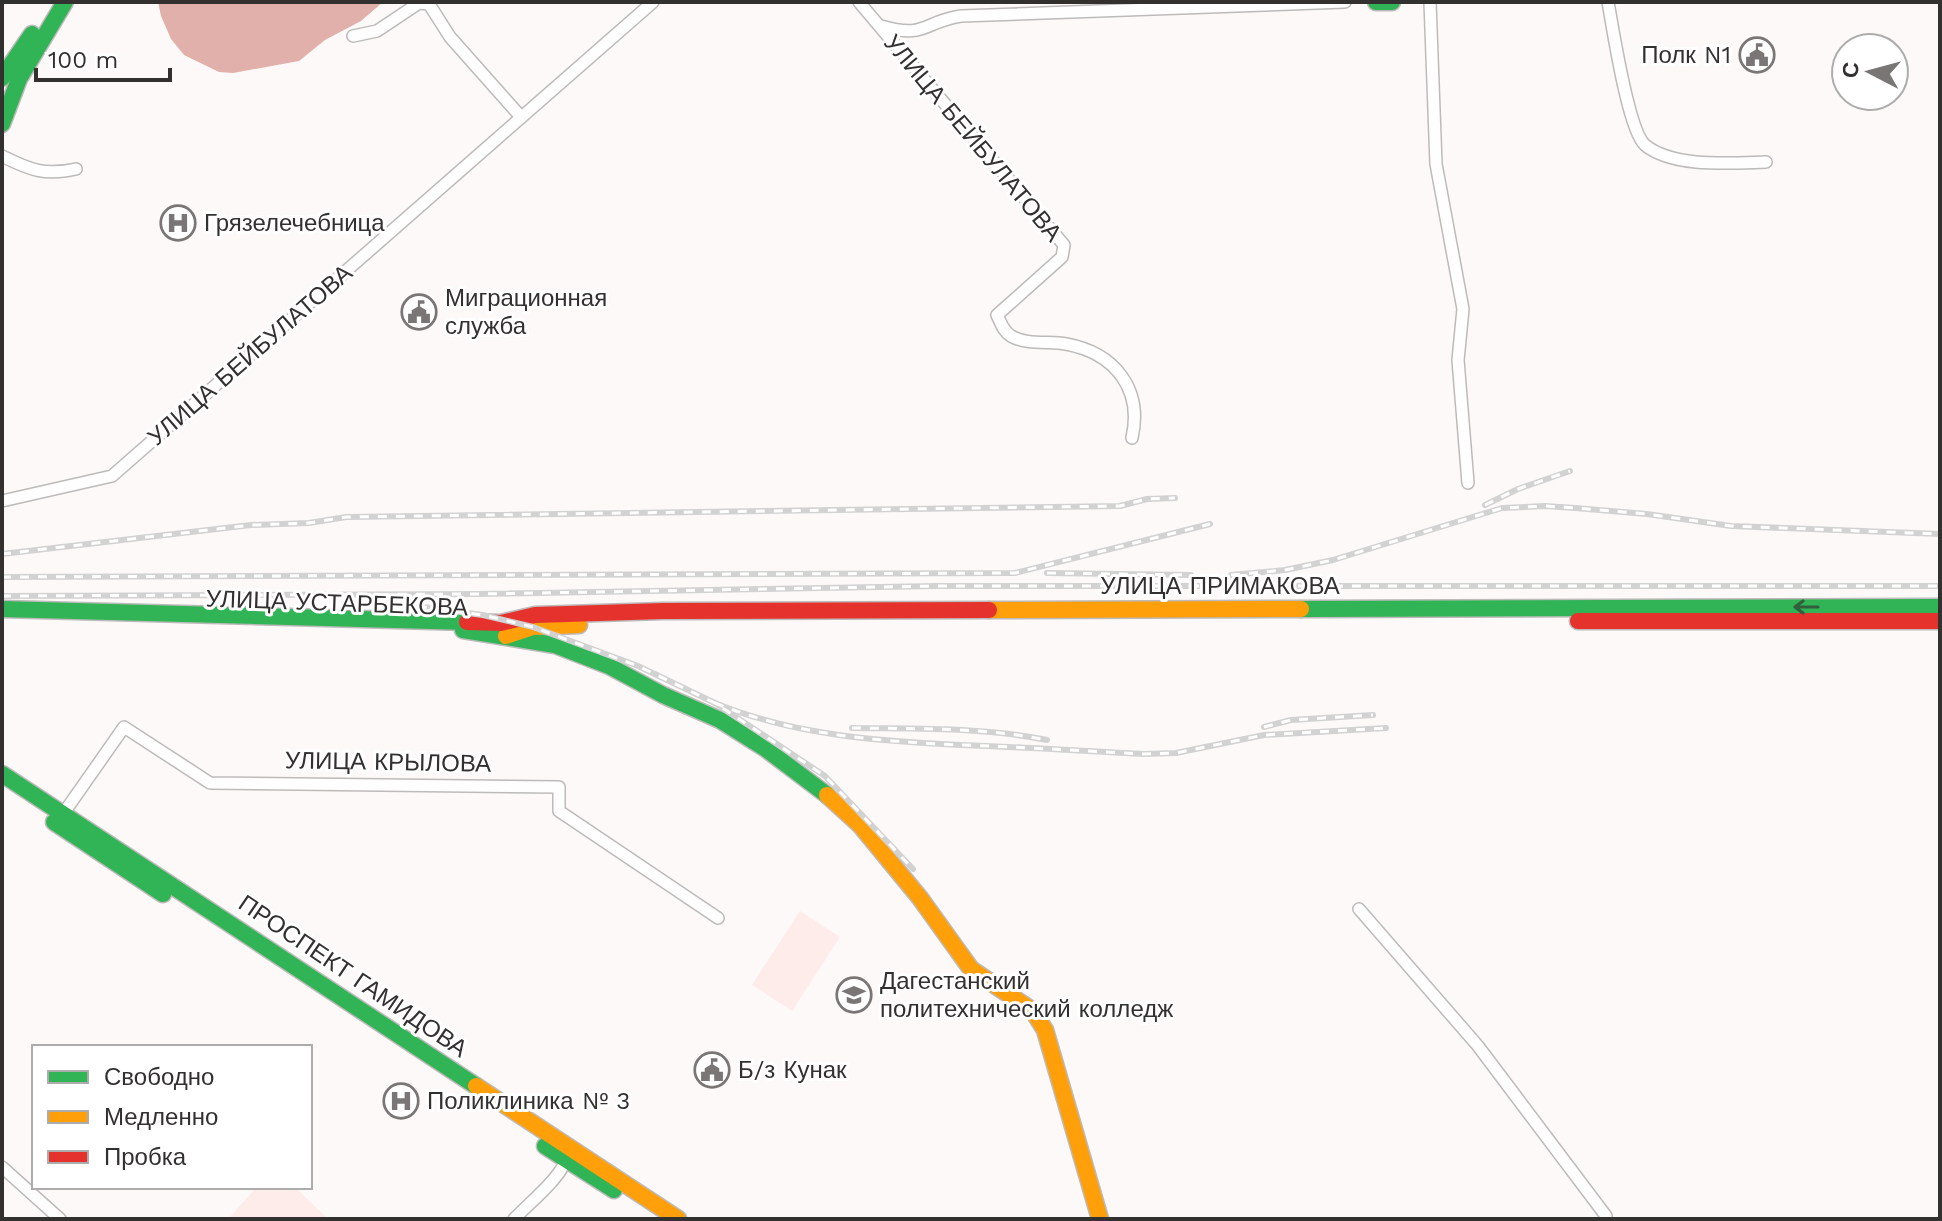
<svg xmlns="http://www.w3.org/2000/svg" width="1942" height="1221" viewBox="0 0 1942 1221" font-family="'Work Sans',sans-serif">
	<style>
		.green { fill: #feecea }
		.water { fill: #e2b0aa }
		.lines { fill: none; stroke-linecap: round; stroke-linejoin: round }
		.street-casing { stroke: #bdbaba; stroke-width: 14 }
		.fast-casing { stroke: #bdbaba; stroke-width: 19 }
		.slow-casing { stroke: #bdbaba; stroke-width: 19 }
		.jam-casing { stroke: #bdbaba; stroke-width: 19 }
		.street { stroke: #fffefe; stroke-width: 11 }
		.fast { stroke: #30b455; stroke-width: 16 }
		.slow { stroke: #ff9f0a; stroke-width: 16 }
		.jam { stroke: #e5322d; stroke-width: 16 }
		.rail-casing { stroke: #d2d2d2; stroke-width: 6 }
		.rail { stroke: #fff; stroke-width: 3; stroke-dasharray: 9; stroke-linecap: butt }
		.oneway { stroke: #325e3d }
		.labels { text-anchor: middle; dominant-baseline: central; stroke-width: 6; stroke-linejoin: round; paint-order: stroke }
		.poi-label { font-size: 24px; fill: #333030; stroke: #fff; text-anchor: start }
		.street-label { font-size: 24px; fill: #333030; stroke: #fff }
	</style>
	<rect width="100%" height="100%" fill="#fdf9f9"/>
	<!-- green -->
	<g class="green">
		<polygon points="800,911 840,937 792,1011 752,985"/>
		<polygon points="257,1187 295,1187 328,1219 228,1219"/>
	</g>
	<!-- water -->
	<polygon class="water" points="158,2 383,2 361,21 325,40 299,61 233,73 219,72 184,55 171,39 161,16"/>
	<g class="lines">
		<defs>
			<g id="street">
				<path d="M859 2 1064 245 1062 257 997 315C1001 323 1003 331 1011 336 1026 345 1050 341 1066 344 1115 353 1143 389 1132 438"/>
				<polyline points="1430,2 1436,164 1463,309 1458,360 1468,483"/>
				<path d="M1608 2C1613 29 1628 130 1645 145 1673 168 1731 163 1766 162"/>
				<path d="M881 26C927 39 922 22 961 16L1345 2"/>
				<polyline points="353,36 377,31 419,3 429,4 450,37 521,117"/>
				<path d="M2 156C30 170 45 176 76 169"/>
				<polyline points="2,501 112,476 653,2"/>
				<polyline points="63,814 124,727 210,783 559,787 559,811 718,918"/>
				<polyline points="1359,909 1478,1046 1606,1216 1605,1219"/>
				<polyline points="2,1167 60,1219"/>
				<path d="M514 1219C528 1204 565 1175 567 1155"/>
			</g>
			<g id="fast">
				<polyline points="1376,2 1392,2"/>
				<polyline points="2,78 32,34"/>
				<polyline points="2,124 19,79 65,2"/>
				<polyline points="2,609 467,622"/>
				<polyline points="1301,609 1940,607"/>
				<polyline points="463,630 555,645 609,666 663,695 720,720 766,749 827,795"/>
				<polyline points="2,774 476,1086"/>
				<polyline points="54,822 163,894"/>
				<polyline points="545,1146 614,1190"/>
			</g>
			<g id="slow">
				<polyline points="989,610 1301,609"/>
				<polyline points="506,636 533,627 579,625"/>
				<polyline points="827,795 860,825 920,898 971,969 1033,1011 1045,1030 1100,1219"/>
				<polyline points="476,1086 678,1219"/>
			</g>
			<g id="jam">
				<polyline points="1578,621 1940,621"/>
				<polyline points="467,622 501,623 535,615 663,611 989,610"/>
			</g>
		</defs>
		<!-- street casing -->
		<use href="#street" class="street-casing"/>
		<!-- fast casing -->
		<use href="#fast" class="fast-casing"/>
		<!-- slow casing -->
		<use href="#slow" class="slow-casing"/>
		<!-- jam casing -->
		<use href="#jam" class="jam-casing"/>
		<!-- street -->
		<use href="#street" class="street"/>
		<!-- fast -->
		<use href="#fast" class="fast"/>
		<!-- slow -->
		<use href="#slow" class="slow"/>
		<!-- jam -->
		<use href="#jam" class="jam"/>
		<defs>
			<g id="rail">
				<polyline points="1485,505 1518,489 1570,471"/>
				<polyline points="2,554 251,525 309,523 346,517 1120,506 1147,499 1175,498"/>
				<polyline points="1047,573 1191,575"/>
				<polyline points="1231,575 1285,570 1333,560 1502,508 1545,506 1575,508 1647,514 1731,526 1940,534"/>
				<polyline points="2,577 1015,573 1210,524"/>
				<polyline points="2,596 480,594 938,586 1940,586"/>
				<polyline points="400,604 483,615 533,627 638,666 715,703 825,776 913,869"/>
				<path d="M715 703C793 735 876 741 961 745 1022 747 1083 751 1144 754L1176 753 1264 735 1386 728"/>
				<polyline points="1264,727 1291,720 1373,715"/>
				<path d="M852 728C916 729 983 727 1047 740"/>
			</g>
		</defs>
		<!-- rail casing -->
		<use href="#rail" class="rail-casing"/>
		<!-- rail -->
		<use href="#rail" class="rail"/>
	</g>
	<!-- one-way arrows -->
	<defs><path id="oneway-shaft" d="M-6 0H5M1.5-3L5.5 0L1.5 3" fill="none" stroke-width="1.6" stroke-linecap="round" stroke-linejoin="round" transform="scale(2)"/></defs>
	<use class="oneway" href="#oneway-shaft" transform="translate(1806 607) rotate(-180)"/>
	<!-- icons -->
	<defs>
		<symbol id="civic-ring" viewBox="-11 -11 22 22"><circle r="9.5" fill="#fff" stroke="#7a7676" stroke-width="1.5"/><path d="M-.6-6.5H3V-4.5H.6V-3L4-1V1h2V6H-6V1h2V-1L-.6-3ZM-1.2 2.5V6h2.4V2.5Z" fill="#7a7676"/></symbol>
		<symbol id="hospital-ring" viewBox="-11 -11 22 22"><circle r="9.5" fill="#fff" stroke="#7a7676" stroke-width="1.5"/><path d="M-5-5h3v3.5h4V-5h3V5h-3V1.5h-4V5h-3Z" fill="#7a7676"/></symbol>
		<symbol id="university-ring" viewBox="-11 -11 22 22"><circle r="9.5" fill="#fff" stroke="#7a7676" stroke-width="1.5"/><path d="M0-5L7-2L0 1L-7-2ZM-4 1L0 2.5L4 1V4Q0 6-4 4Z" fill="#7a7676"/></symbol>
	</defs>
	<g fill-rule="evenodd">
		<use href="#civic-ring" x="1737" y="35" width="40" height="40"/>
		<use href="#hospital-ring" x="158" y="203" width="40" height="40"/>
		<use href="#civic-ring" x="399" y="292" width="40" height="40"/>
		<use href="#university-ring" x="834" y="975" width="40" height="40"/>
		<use href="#civic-ring" x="692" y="1050" width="40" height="40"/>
		<use href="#hospital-ring" x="381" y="1081" width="40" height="40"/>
	</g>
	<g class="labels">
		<!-- poi labels -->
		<g class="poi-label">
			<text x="1731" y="55" text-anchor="end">Полк N1</text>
			<text x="204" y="223">Грязелечебница</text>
			<text x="445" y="298">Миграционная<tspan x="445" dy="28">служба</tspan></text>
			<text x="880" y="981">Дагестанский<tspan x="880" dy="28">политехнический колледж</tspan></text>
			<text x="738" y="1070">Б/з Кунак</text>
			<text x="427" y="1101">Поликлиника № 3</text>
		</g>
		<!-- street labels -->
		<g class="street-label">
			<text transform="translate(973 138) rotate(50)">УЛИЦА БЕЙБУЛАТОВА</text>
			<text transform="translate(250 355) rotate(-41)">УЛИЦА БЕЙБУЛАТОВА</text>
			<text x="1220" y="586">УЛИЦА ПРИМАКОВА</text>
			<text transform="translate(337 603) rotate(2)">УЛИЦА УСТАРБЕКОВА</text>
			<text transform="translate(388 762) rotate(1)">УЛИЦА КРЫЛОВА</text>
			<text transform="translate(353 976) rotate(34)">ПРОСПЕКТ ГАМИДОВА</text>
		</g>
	</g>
	<!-- border -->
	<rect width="1942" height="1221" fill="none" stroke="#333030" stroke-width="8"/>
	<!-- legend -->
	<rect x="32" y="1045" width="280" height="144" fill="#ffffff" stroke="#adacac" stroke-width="2"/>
	<rect x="48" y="1071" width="40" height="12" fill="#30b455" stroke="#adacac" stroke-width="2"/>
	<text x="104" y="1085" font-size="24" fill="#333030">Свободно</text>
	<rect x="48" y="1111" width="40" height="12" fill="#ff9f0a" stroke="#adacac" stroke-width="2"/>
	<text x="104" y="1125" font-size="24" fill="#333030">Медленно</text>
	<rect x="48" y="1151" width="40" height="12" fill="#e5322d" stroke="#adacac" stroke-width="2"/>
	<text x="104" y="1165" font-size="24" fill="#333030">Пробка</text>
	<!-- north arrow -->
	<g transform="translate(1870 72) rotate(276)"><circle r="38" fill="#ffffff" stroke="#adacac" stroke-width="2"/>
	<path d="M0-6L14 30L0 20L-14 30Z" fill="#7a7676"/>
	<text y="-12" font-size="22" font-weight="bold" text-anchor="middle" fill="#333030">С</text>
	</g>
	<!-- scale -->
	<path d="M36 68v12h134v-12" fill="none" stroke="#333030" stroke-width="4"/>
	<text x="48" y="68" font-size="24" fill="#333030" stroke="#ffffff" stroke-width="6" paint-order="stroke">100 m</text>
</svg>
